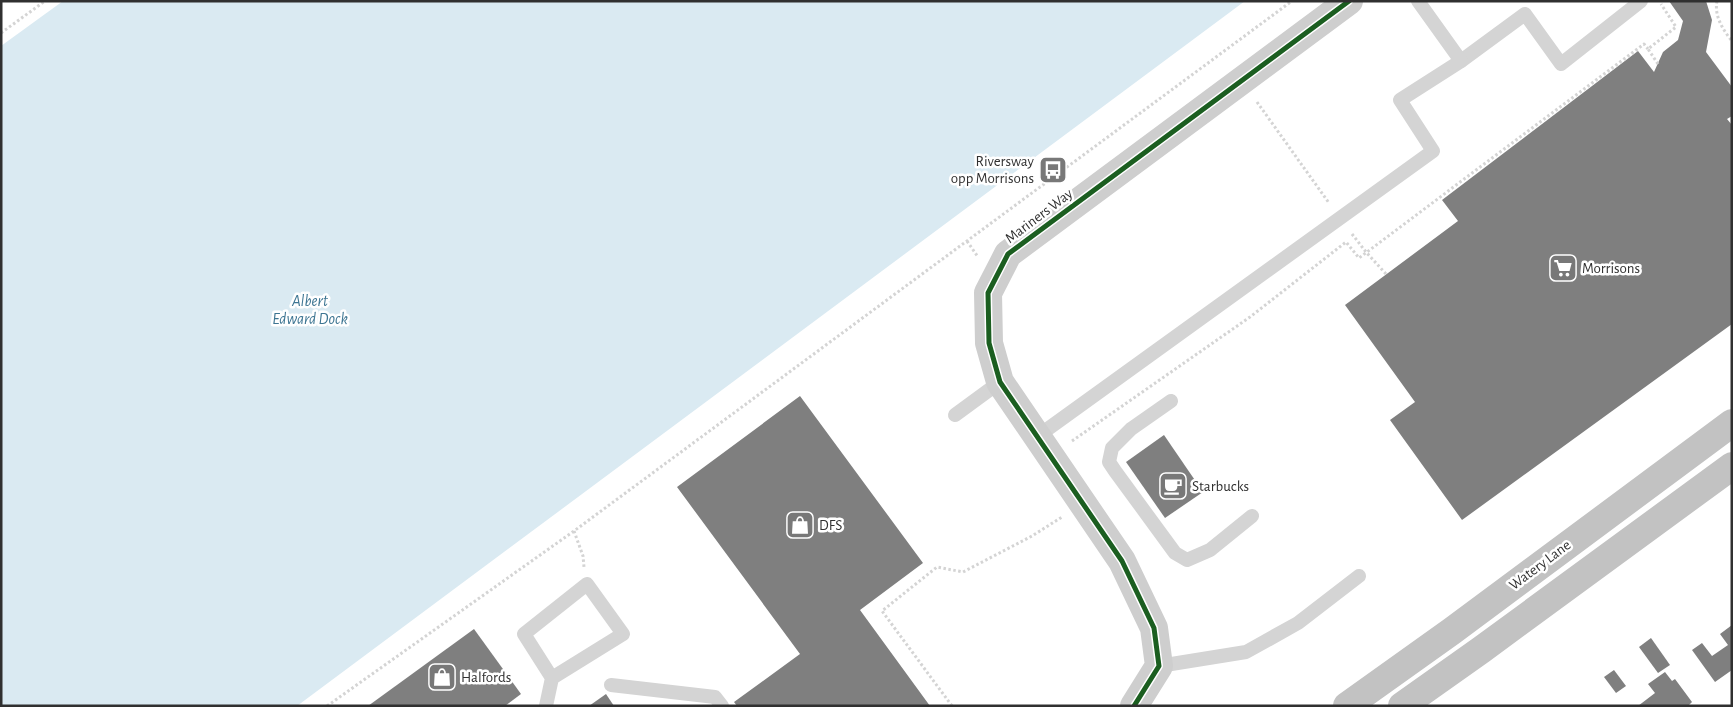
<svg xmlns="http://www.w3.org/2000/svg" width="1733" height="707" viewBox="0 0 1733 707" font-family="'Alegreya Sans',sans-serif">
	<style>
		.water { fill: #daeaf2 }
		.building { fill: #7f7f7f }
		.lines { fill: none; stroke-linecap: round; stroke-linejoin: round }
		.path { stroke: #d4d4d4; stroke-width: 3; stroke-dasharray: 2.5 2.5; stroke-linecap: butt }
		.lane { stroke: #d4d4d4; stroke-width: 14 }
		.secondary { stroke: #cecece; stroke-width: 28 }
		.highway { stroke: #c2c2c2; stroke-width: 28 }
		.cycleway-casing { stroke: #fff; stroke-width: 8 }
		.cycleway { stroke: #1b5e20; stroke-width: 5 }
		.labels { text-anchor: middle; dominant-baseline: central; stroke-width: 5; stroke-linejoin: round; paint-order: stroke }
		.poi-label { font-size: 15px; fill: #303030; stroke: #fff; text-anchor: start }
		.street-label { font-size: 15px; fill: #303030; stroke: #fff }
		.water-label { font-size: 16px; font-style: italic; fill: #3d7592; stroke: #fff }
	</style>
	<rect width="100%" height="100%" fill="#fff"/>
	<!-- water -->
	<polygon class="water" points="63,1 1245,1 297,706 1,706 1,46"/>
	<!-- building -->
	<g class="building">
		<polygon points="1669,1 1706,1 1712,20 1706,52 1732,87 1732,116 1727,119 1732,125 1732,324 1462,520 1390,420 1415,402 1345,305 1458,221 1442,200 1638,51 1654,72 1663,52 1678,40 1683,21"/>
		<polygon points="800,396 923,563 860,610 930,706 737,706 734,702 800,654 677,487"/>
		<polygon points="1164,435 1203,492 1165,518 1126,462"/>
		<polygon points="1732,625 1732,670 1715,682 1692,650 1702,643 1712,656 1728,645 1720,634"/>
		<polygon points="474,629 521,694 505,706 368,706"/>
		<polygon points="1651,638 1670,665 1658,673 1639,647"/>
		<polygon points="1614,670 1626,686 1616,693 1604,677"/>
		<polygon points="1665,672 1672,681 1675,679 1692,702 1688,706 1638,706 1655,693 1648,684"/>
		<polygon points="606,694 614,706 589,706"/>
	</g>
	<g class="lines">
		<!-- path -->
		<g class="path">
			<path d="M1717 1C1714 16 1723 30 1732 41"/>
			<polyline points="1,33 45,1"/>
			<polyline points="1658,64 1648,49 1676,27 1661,4"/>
			<polyline points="1257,102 1329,203"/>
			<polyline points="1352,234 1366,252 1386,274"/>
			<polyline points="967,241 978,257"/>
			<polyline points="1072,441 1250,317 1346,242 1359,258 1644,44 1648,49"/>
			<polyline points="574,531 583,556 584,567"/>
			<polyline points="327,706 574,531 1292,1"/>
			<polyline points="952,706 882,611 937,567 963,572 1032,536 1062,517"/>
		</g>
		<!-- lane -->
		<g class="lane">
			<polyline points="1461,61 1525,14 1561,64 1641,1"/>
			<polyline points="1171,401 1131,429 1112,448 1109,462 1115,471 1175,553 1187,560 1210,550 1252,516"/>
			<polyline points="955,415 1000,382"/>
			<polyline points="1038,436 1433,151 1400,100 1461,61 1418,1"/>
			<polyline points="1159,666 1246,652 1298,623 1359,576"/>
			<polyline points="611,685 715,697 722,706"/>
			<polyline points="546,706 552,678 524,634 587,584 623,634 552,678"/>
		</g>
		<!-- secondary -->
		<polyline class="secondary" points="1134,706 1159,666 1154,628 1122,561 1000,382 989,343 988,293 1008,254 1349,1"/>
		<!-- highway -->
		<g class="highway">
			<polyline points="1347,706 1452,631 1732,423"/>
			<polyline points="1402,706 1481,650 1732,466"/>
		</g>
		<defs>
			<polyline id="cycleway" points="1134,706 1159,666 1154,628 1122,561 1000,382 989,343 988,293 1008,254 1349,1"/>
		</defs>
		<!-- cycleway casing -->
		<use href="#cycleway" class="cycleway-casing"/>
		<!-- cycleway -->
		<use href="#cycleway" class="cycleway"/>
	</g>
	<!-- icons -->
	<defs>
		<symbol id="bus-square" viewBox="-11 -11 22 22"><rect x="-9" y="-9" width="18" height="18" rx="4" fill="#787878" stroke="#fff"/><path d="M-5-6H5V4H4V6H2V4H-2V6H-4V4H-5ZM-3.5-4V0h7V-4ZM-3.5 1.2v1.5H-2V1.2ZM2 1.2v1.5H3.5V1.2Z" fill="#fff"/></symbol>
		<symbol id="supermarket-square" viewBox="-11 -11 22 22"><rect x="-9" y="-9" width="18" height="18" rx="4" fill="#787878" stroke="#fff"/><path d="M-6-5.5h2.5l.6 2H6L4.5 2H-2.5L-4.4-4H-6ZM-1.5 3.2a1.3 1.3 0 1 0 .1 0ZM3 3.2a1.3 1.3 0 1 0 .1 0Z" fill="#fff"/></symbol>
		<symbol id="cafe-square" viewBox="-11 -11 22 22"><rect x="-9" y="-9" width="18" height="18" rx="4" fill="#787878" stroke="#fff"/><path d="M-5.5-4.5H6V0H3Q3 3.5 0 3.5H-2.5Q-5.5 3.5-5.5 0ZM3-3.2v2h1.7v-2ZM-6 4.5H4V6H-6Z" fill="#fff"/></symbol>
		<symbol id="shop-square" viewBox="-11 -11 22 22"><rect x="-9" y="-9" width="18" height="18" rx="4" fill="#787878" stroke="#fff"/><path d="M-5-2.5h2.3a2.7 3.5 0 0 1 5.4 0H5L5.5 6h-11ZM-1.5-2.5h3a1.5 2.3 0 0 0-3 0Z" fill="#fff"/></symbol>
	</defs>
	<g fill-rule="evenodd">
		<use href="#bus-square" x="1037" y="154" width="32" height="32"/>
		<use href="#supermarket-square" x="1547" y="252" width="32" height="32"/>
		<use href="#cafe-square" x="1157" y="470" width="32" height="32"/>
		<use href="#shop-square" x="784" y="509" width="32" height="32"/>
		<use href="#shop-square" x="426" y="661" width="32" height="32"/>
	</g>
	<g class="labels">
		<!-- poi labels -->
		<g class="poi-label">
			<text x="1034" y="161" text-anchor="end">Riversway<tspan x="1034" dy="17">opp Morrisons</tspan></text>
			<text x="1582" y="268">Morrisons</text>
			<text x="1192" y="486">Starbucks</text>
			<text x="819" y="525">DFS</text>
			<text x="461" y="677">Halfords</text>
		</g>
		<!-- street labels -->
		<g class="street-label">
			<text transform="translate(1039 216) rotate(-37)">Mariners Way</text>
			<text transform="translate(1540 565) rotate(-37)">Watery Lane</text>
		</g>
		<!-- water labels -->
		<g class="water-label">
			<text x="310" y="301">Albert<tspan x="310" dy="18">Edward Dock</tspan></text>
		</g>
	</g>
	<!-- border -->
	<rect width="1733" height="707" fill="none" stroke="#303030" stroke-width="5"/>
</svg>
